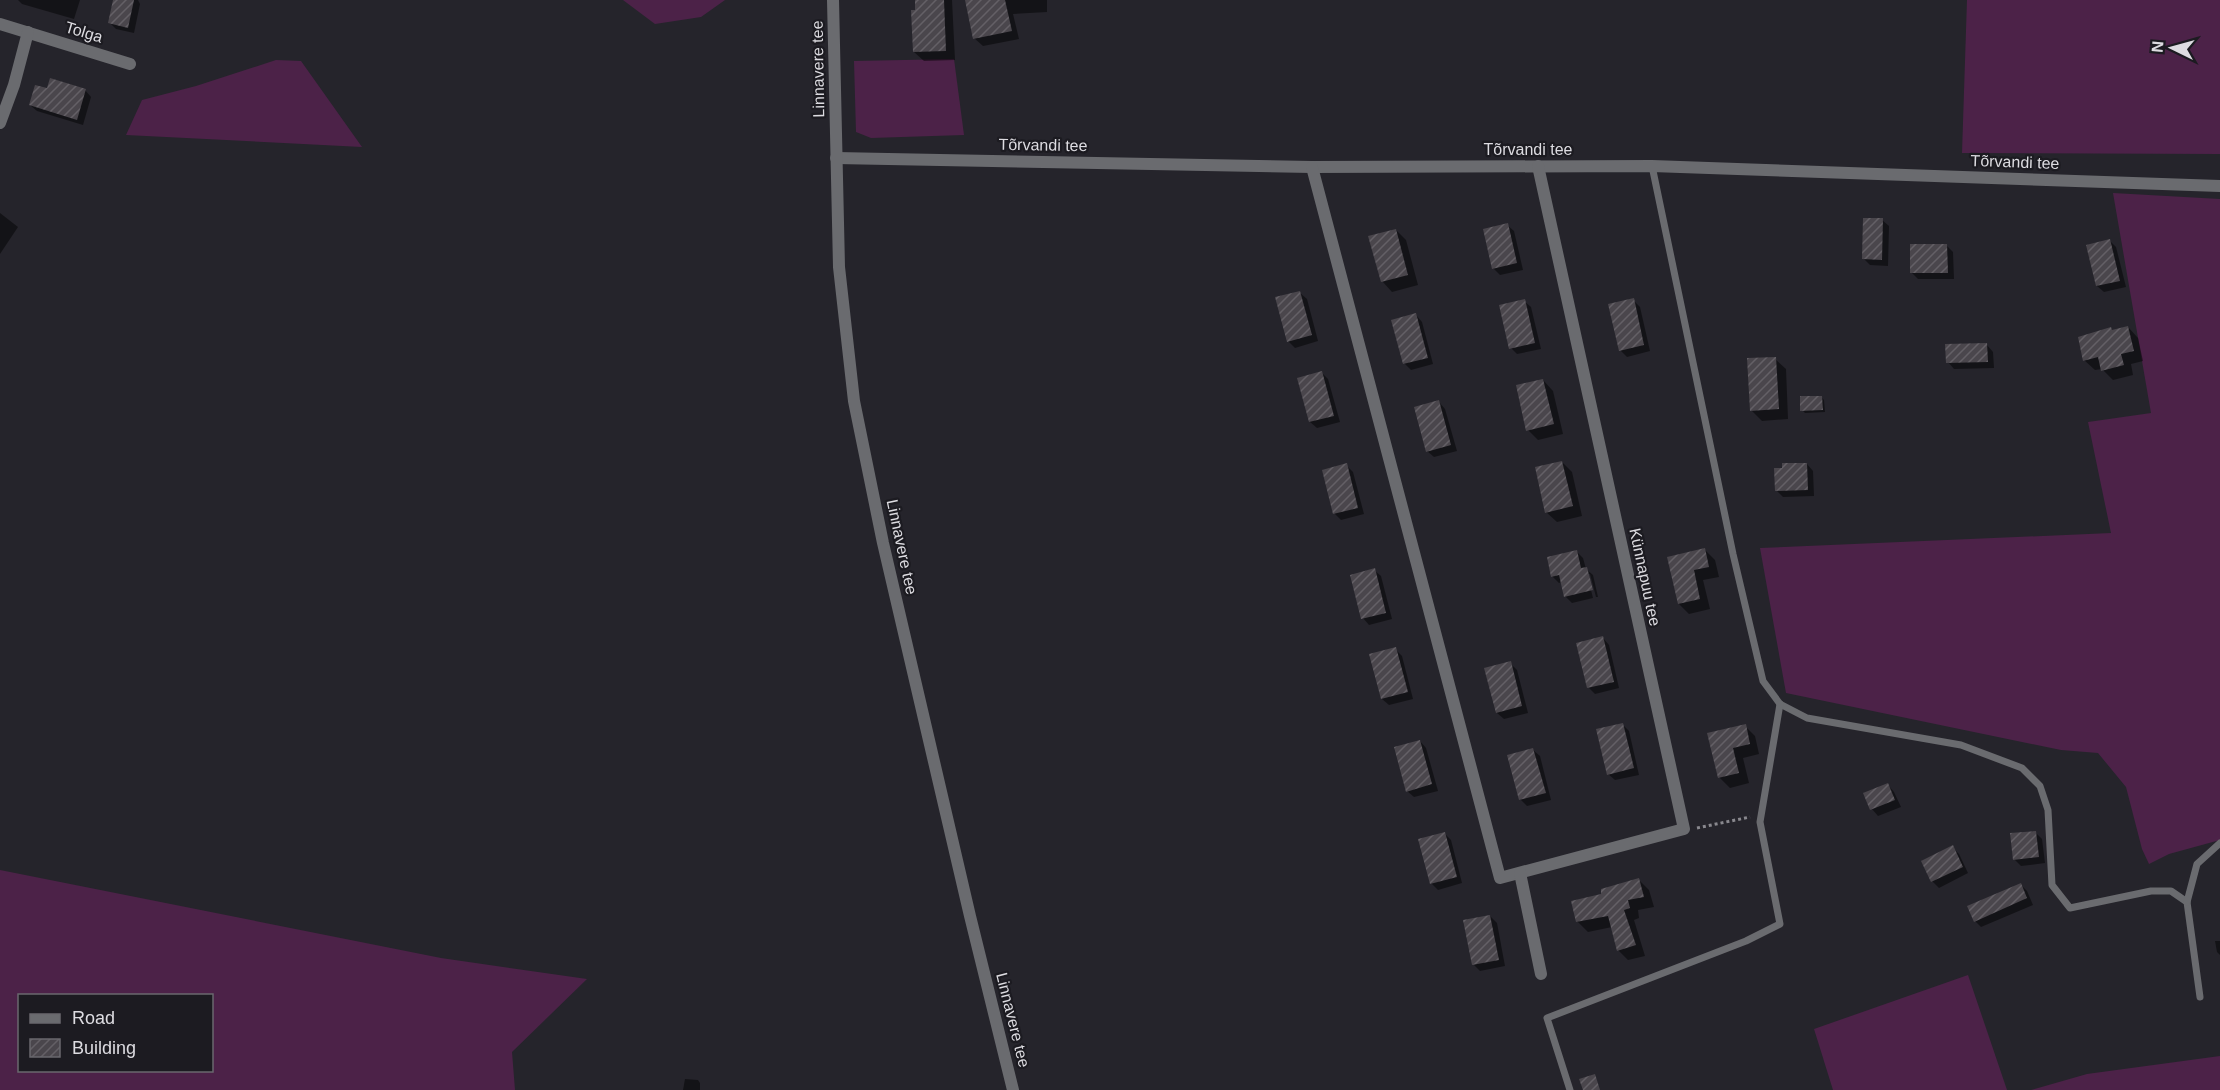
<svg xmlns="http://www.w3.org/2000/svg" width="2220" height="1090" viewBox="0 0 2220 1090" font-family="Helvetica,sans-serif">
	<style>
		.grass { fill: #4c2248; fill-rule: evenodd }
		.shadow { fill: #0007 }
		.building { fill: url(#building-hatch) }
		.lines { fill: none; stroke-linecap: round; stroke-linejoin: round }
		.path { stroke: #89888e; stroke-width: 3; stroke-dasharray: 3 3; stroke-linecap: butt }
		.service { stroke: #6a6b6f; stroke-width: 7 }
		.minor { stroke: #6a6b6f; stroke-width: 12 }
		.tertiary { stroke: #6a6b6f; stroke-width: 12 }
		.labels { text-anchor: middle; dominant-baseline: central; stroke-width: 4.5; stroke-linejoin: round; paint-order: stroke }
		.street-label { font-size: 16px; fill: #dddce1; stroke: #1c1b21 }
	</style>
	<defs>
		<pattern id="building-hatch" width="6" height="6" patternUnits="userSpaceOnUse" patternTransform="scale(1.5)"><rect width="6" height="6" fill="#4a464c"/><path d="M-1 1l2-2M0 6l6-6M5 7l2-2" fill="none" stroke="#646066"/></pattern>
	</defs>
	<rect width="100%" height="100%" fill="#25242b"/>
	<!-- grass -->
	<g class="grass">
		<polygon points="623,0 725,0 701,17 655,24"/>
		<polygon points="1967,0 2220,0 2220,154 1962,153"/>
		<polygon points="954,59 964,135 871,138 856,132 854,61"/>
		<polygon points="276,60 301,61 362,147 126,135 142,100 196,86"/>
		<polygon points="2113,193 2220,199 2220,840 2169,854 2149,864 2142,849 2126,787 2098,753 2061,750 1786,693 1760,548 2111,533 2088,422 2151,413"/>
		<path d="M0 870 441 958 587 979 512 1052 515 1090H0ZM20 996H212V1070H20Z"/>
		<polygon points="1968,975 2007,1090 1833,1090 1814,1029"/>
		<polygon points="2220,1056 2220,1090 2031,1090 2087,1074"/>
	</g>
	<!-- shadow -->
	<g class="shadow">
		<polygon points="18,0 80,0 74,19 22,4"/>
		<polygon points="115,0 138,0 140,4 134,33 116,29 110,23"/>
		<polygon points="916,0 952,0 955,60 924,61 914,52"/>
		<polygon points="966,0 1047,0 1047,12 1013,14 1019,39 983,46 974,38"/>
		<polygon points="48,90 85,90 91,97 83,125 37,111 30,105"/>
		<polygon points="0,213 18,227 0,254"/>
		<polygon points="1882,220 1889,226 1888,266 1870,265 1863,258"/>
		<polygon points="1507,225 1514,231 1523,270 1500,275 1493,268"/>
		<polygon points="1396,230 1406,240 1418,285 1392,292 1382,281"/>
		<polygon points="2109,240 2116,247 2126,287 2104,292 2097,286"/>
		<polygon points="1946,245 1953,252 1954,279 1918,279 1912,273"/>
		<polygon points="1300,293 1307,299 1318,341 1295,348 1288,341"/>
		<polygon points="1633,300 1640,307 1650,351 1627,357 1620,350"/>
		<polygon points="1524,301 1531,307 1541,349 1517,354 1511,348"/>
		<polygon points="1416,315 1422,322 1433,364 1411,370 1404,363"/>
		<polygon points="2128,327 2138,338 2143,361 2131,364 2133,375 2113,380 2102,369 2095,370 2084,360 2113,331"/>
		<polygon points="1987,345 1993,352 1994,368 1954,369 1948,362"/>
		<polygon points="1775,359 1786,369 1788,419 1762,421 1751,410"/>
		<polygon points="1322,373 1328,379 1340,422 1317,428 1310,422"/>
		<polygon points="1543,380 1553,391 1563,434 1538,440 1528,430"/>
		<polygon points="1821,397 1824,400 1825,412 1805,413 1802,410"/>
		<polygon points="1439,402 1445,409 1457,451 1434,457 1427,451"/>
		<polygon points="1562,462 1572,472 1582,516 1557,522 1546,512"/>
		<polygon points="1807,464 1813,471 1814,496 1783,497 1776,490"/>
		<polygon points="1346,465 1353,472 1364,514 1341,520 1335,514 1323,471"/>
		<polygon points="1705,550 1715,560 1719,577 1703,580 1710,609 1689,614 1679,604 1669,558"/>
		<polygon points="1577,552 1583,558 1586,569 1593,575 1598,597 1596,597 1590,574 1587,574 1593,598 1572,603 1565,596 1562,582 1559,583 1552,576"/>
		<polygon points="1374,570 1381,576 1392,619 1369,625 1363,618"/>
		<polygon points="1603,638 1609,645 1619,688 1595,694 1588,687"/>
		<polygon points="1395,649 1402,656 1413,699 1389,705 1382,699"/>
		<polygon points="1510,663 1517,670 1528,713 1504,719 1497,713 1486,670"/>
		<polygon points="1623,725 1629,731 1639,775 1615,780 1608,774"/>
		<polygon points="1745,726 1755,736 1759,754 1743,758 1749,783 1730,788 1719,777 1709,734"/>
		<polygon points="1420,741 1426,748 1438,791 1414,797 1407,791"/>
		<polygon points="1533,750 1540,756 1551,800 1527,806 1520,799"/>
		<polygon points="1888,785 1894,792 1901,807 1878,816 1872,809 1865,794"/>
		<polygon points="2035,832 2042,839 2045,863 2021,866 2014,859"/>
		<polygon points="1444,833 1451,840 1462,883 1438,890 1431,883"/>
		<polygon points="1952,847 1959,854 1968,873 1939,888 1932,881"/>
		<polygon points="1639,880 1649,890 1654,907 1638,910 1639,918 1634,920 1645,956 1628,960 1618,950 1612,927 1588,932 1577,921 1602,895"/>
		<polygon points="2021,885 2027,891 2033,905 1981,927 1975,921"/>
		<polygon points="1490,916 1497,923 1505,966 1480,971 1474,965"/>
		<polygon points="2215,941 2220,941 2220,955 2217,952"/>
		<polygon points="685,1079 698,1080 700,1083 700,1090 683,1090"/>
	</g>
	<!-- building -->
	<g class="building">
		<polygon points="113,0 134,0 128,28 108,23"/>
		<polygon points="915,0 944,0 946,51 913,52 911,10 915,10"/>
		<polygon points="965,0 1005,0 1012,31 973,39"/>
		<polygon points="50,78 86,89 77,120 29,105 35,85 47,88"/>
		<polygon points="1863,218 1883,218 1882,260 1862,259"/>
		<polygon points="1508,223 1517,263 1492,269 1483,229"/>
		<polygon points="1396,229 1408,275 1381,282 1368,236"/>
		<polygon points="2110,239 2120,281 2096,286 2086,245"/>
		<polygon points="1910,244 1947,244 1948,273 1910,273"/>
		<polygon points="1300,291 1312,335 1287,342 1275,297"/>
		<polygon points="1634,298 1644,345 1619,351 1608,304"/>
		<polygon points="1525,299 1535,343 1509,349 1499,305"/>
		<polygon points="1416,313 1428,358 1403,364 1391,320"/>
		<polygon points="2128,326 2134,351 2121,354 2124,365 2101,371 2098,357 2083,361 2078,337 2111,327 2112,330"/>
		<polygon points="1987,343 1988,362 1946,363 1945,344"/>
		<polygon points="1776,357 1779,409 1750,411 1747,358"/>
		<polygon points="1322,371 1334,416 1309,422 1297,378"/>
		<polygon points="1543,379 1554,424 1526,431 1516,385"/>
		<polygon points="1800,396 1822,396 1823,410 1800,411"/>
		<polygon points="1439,400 1451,445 1426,452 1414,407"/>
		<polygon points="1562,461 1573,506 1545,513 1535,467"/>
		<polygon points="1347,463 1358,508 1333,514 1322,470"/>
		<polygon points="1782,463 1807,463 1808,490 1775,491 1774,468 1782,468"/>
		<polygon points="1705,548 1709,567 1694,570 1700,599 1678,604 1667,557"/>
		<polygon points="1577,550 1581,568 1587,567 1593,590 1564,597 1559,575 1551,577 1547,557"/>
		<polygon points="1375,568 1386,613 1361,619 1350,575"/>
		<polygon points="1603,636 1614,682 1587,688 1576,643"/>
		<polygon points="1396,647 1408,692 1381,699 1369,654"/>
		<polygon points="1511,661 1522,706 1496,713 1484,668"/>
		<polygon points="1623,723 1634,768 1607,775 1596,729"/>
		<polygon points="1746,724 1750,744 1733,748 1739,773 1718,778 1707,733"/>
		<polygon points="1420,740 1432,784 1406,792 1394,747"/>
		<polygon points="1533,748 1546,793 1519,800 1507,755"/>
		<polygon points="1888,783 1895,800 1870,810 1863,793"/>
		<polygon points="2036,831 2039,857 2013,860 2010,833"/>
		<polygon points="1445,832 1457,877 1430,884 1418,839"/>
		<polygon points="1953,845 1963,867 1931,882 1921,861"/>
		<polygon points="1639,878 1644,897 1628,900 1630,908 1624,910 1636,945 1617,951 1608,916 1576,922 1571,901 1601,894 1601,889"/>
		<polygon points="2021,883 2027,898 1974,922 1967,906"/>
		<polygon points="1490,915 1499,960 1472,965 1463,920"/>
		<polygon points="1595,1074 1600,1090 1583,1090 1579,1079"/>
	</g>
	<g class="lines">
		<!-- path -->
		<polyline class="path" points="1697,828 1750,817"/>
		<!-- service -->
		<g class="service">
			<polyline points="1652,166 1733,554 1763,681 1780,704 1807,718 1961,745 2022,768 2040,786 2048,810 2052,885 2070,908 2151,891 2171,891 2187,902 2200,997"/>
			<polyline points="2187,902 2197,864 2220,843"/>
			<polyline points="1570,1090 1547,1018 1746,941 1780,924 1760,822 1780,704"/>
		</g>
		<!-- minor -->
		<g class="minor">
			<polyline points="0,24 130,64"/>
			<polyline points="0,123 14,85 28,32"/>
			<polyline points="836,158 1312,167 1652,166 2220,186"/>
			<polyline points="1312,167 1500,878 1684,829 1538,166"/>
			<polyline points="1520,873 1541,974"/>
		</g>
		<!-- tertiary -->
		<polyline class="tertiary" points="833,0 839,267 854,401 883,543 970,916 1013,1090"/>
	</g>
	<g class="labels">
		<!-- street labels -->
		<g class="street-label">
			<text transform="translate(84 32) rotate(17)">Tolga</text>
			<text transform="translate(818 69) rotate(-91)">Linnavere tee</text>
			<text transform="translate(1043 145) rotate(1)">Tõrvandi tee</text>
			<text x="1528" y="149">Tõrvandi tee</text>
			<text transform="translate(2015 162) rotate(2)">Tõrvandi tee</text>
			<text transform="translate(902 547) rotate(78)">Linnavere tee</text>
			<text transform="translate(1645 577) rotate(78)">Künnapuu tee</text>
			<text transform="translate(1013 1020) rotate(76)">Linnavere tee</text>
		</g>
	</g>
	<!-- legend -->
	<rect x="18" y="994" width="195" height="78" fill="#1c1b21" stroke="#69686e" stroke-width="1.5"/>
	<rect x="30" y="1014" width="30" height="9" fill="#6a6b6f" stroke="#69686e" stroke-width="1.5"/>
	<text x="72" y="1024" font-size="18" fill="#dddce1">Road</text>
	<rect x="30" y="1039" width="30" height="18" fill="url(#building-hatch)" stroke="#69686e" stroke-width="1.5"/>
	<text x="72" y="1054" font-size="18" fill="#dddce1">Building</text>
	<!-- north arrow -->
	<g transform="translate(2172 48) rotate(275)" stroke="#1c1b21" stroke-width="4.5" paint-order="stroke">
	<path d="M0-4.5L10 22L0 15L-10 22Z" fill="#dddce1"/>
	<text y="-9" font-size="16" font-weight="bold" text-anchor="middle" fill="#dddce1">N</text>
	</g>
</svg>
